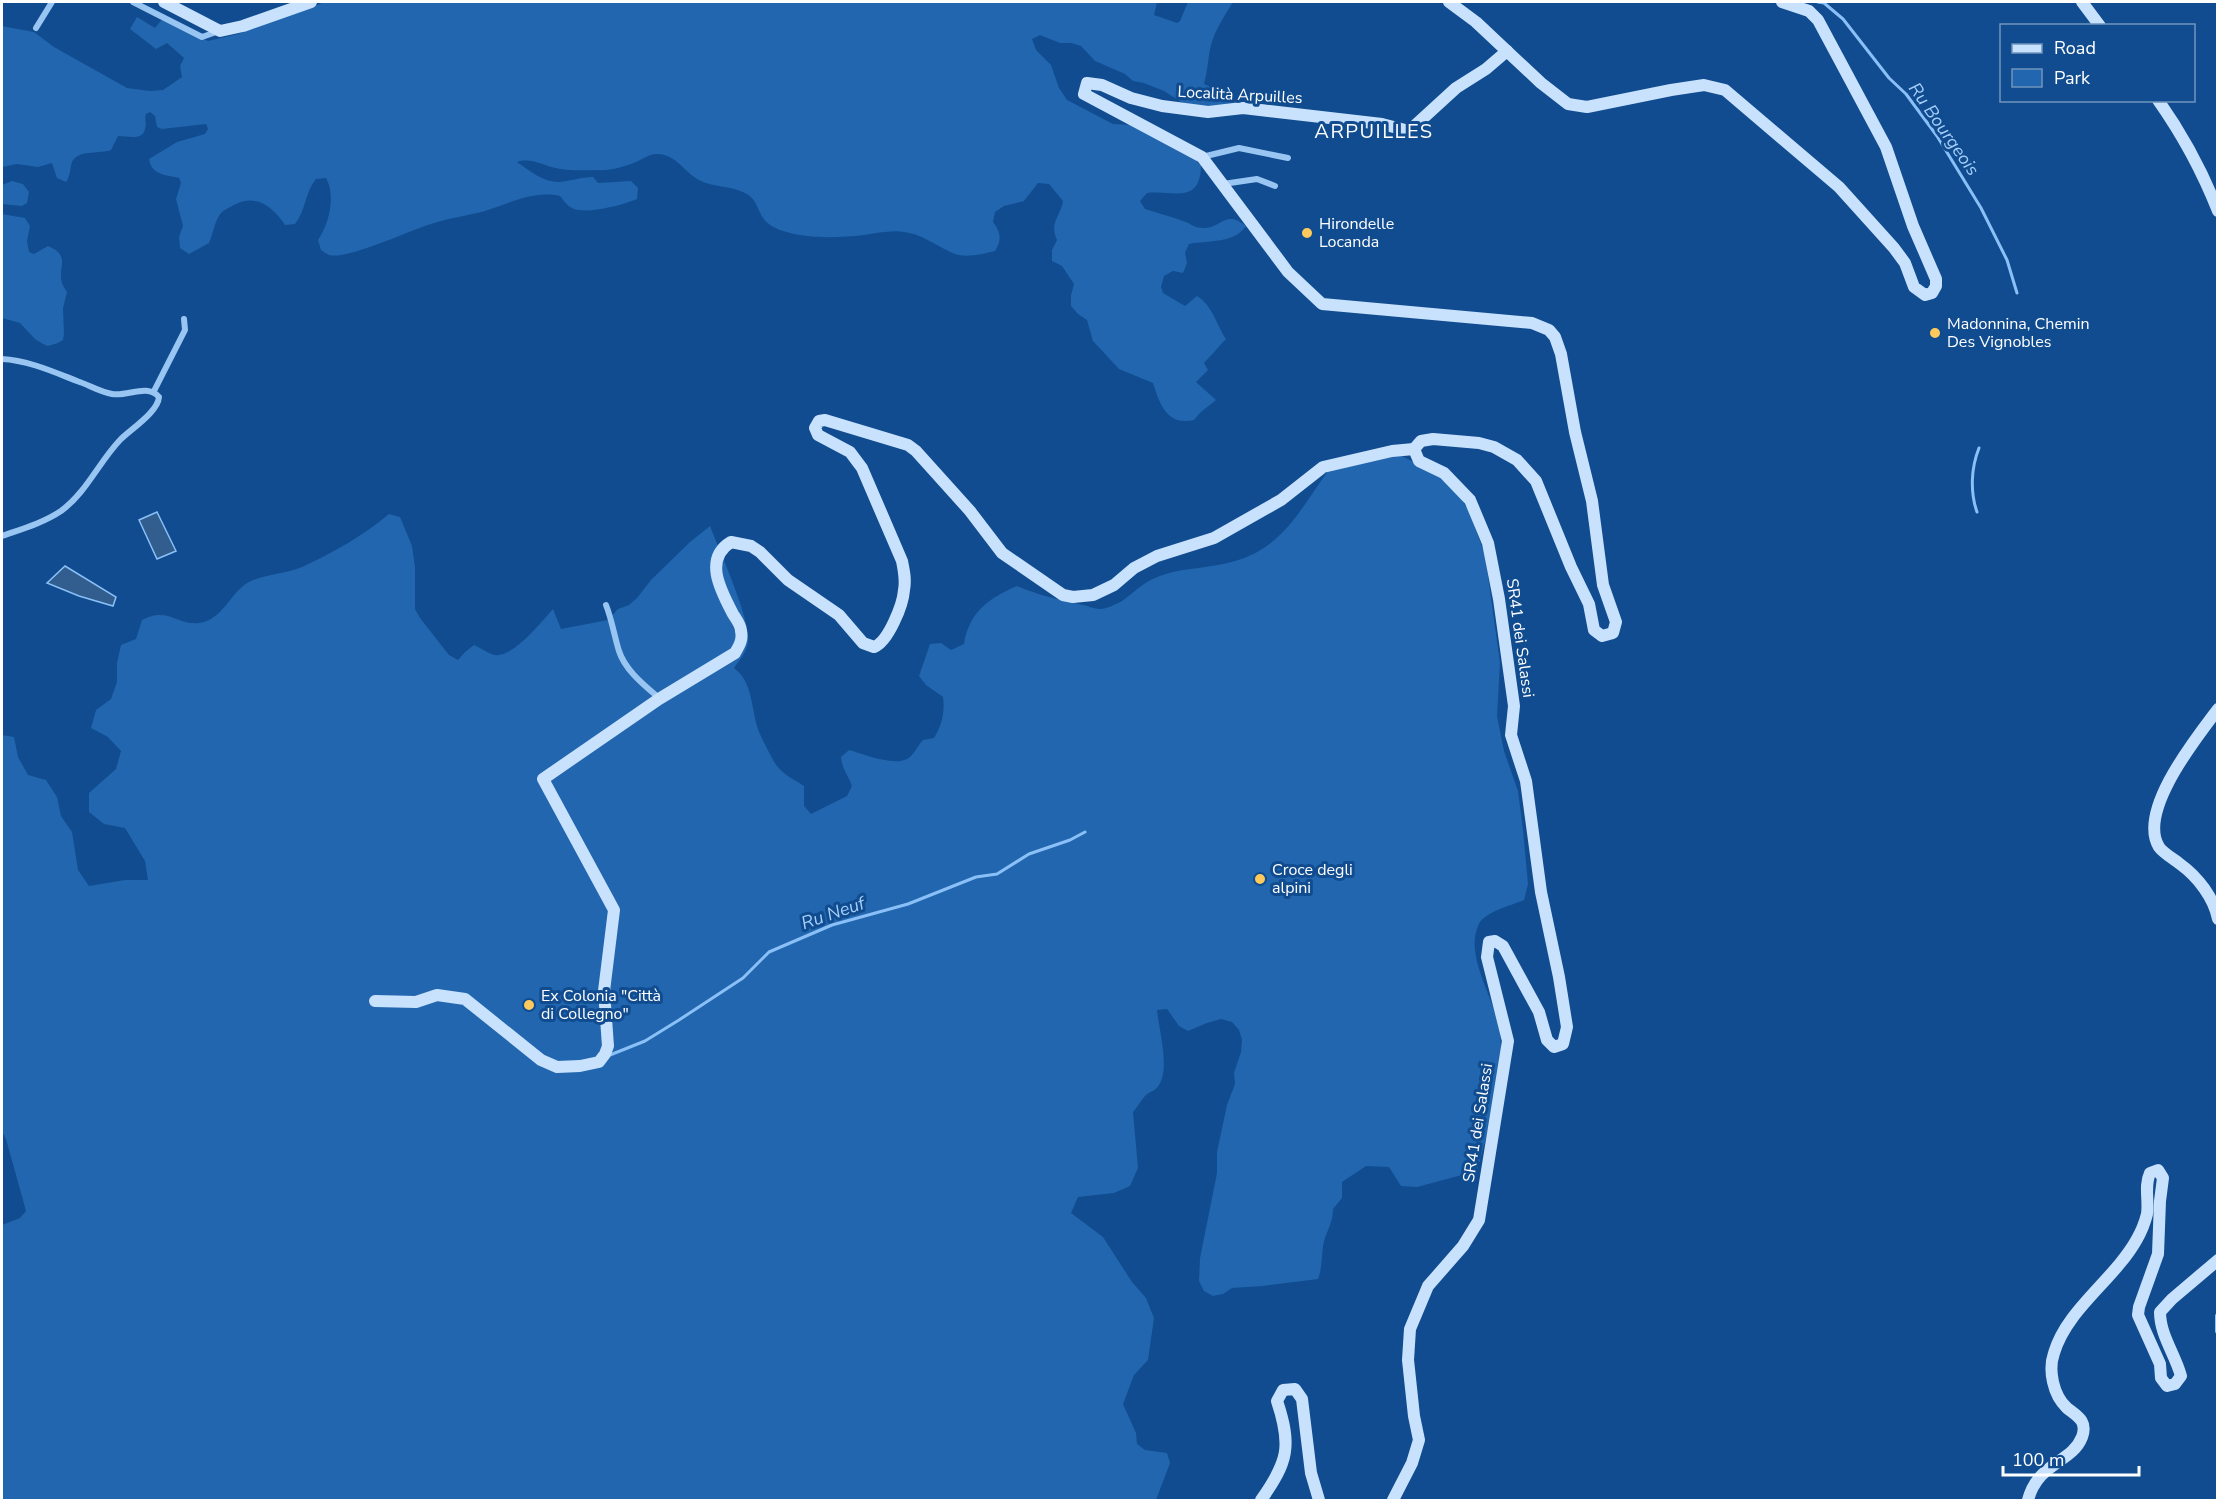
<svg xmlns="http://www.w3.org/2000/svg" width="2219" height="1502" viewBox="0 0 2219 1502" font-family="'Nunito Sans',sans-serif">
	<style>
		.green { fill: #2166ae }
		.water { fill: #325e8f; stroke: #8ac0f7; stroke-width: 1.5 }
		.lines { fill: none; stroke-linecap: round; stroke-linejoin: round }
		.stream { stroke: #8ac0f7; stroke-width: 3 }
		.street { stroke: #99c5f3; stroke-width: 6 }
		.secondary { stroke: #c8e1fd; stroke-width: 12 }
		.poi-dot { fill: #ffca5b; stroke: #104c8f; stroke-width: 2 }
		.labels { text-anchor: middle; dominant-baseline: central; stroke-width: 6; stroke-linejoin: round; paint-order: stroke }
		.street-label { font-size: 16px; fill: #fff; stroke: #104c8f }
		.poi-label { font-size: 16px; fill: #fff; stroke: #104c8f; text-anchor: start }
		.water-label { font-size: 18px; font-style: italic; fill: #a5cffa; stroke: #104c8f }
		.quarter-label { font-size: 20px; letter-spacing: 1.5px; fill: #fff; stroke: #104c8f }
	</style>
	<rect width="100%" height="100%" fill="#104c8f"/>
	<!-- green -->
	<g class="green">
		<path d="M325 2H1157L1154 15 1177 23 1180 21 1188 2H1233C1225 15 1215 30 1211 45 1208 57 1208 70 1204 84L1237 98 1243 104 1202 106 1181 102 1164 91 1144 83 1133 81 1125 74 1095 61 1081 46 1071 43H1060L1040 35 1032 39 1036 50 1051 65 1059 88 1067 100 1113 124 1134 125 1193 157 1201 166C1200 205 1173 190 1147 193L1140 201 1145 209C1158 213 1173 217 1186 222 1192 225 1196 228 1203 228 1222 229 1224 209 1246 226 1234 244 1209 240 1189 244L1185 253 1187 263 1183 273 1173 271 1164 276 1161 287 1163 293 1185 306 1197 296C1213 306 1216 324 1226 339L1204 363 1208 370 1196 382 1216 400 1201 412 1194 420C1167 426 1160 405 1153 383L1119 369 1093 341 1087 320 1078 314 1071 306V295L1074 284 1062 266 1052 261V250L1057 240C1049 222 1060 218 1063 201L1049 184 1038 183 1024 201 1004 206 995 212 993 222C1001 233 1002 240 995 251 983 254 966 258 955 254 939 248 926 236 909 233 894 229 879 233 864 235 837 238 809 239 783 231 754 222 763 204 747 194 732 185 713 188 699 180 684 172 676 154 657 154 649 154 643 159 636 162 623 167 611 171 597 170 585 170 572 171 560 169 545 167 532 157 517 162 530 171 543 182 559 182 571 181 581 177 593 177L598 183 631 181 638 188 637 199C623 205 589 214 574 209 567 206 564 201 560 196 534 190 510 203 485 211 467 216 448 218 431 224 410 230 348 260 329 255 327 254 324 252 321 250L318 240C329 224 336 196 326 178L316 179C305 192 306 210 295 224L285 225C273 207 256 193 234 205 229 208 222 210 219 216 214 224 213 234 209 243L189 254 180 248 179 237 183 226 176 199 181 183 179 178C167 175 151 175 149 159L177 142 205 134 208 129 206 124 162 129 157 127 155 116 150 112 146 114C144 120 147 123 145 129 143 141 127 136 118 136L111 150C100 154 82 150 74 159 69 164 72 174 66 182L57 178 52 163 38 167 17 164 2 167V26L34 32 54 47 127 88 150 91 163 90 182 77 180 66 184 58 167 43 156 49 130 29 137 17 155 28 164 17 208 41 238 34Z"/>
		<polygon points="12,181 23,184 29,192 27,203 22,206 2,204 2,185"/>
		<path d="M2 214 25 218 30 226 27 241 29 252 34 254 48 246C72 256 57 268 62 283 63 286 65 289 67 292L63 308 64 334 63 340 58 343 48 346 43 344 35 339 20 323 2 318Z"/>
		<path d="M1400 455 1444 478 1457 491 1468 510 1485 554 1500 663 1497 716 1504 751 1518 791 1523 830 1528 884 1524 900C1510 906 1483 912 1478 926 1465 957 1494 998 1499 1027 1507 1066 1488 1132 1477 1171L1417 1187 1401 1186 1389 1167 1366 1166 1342 1182V1198L1333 1209C1333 1221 1328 1229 1324 1241 1321 1254 1323 1266 1318 1279L1263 1286 1232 1288 1223 1294 1213 1296 1204 1291 1199 1281 1200 1258 1217 1173V1152L1227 1105 1235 1084 1234 1073 1241 1052 1242 1040 1239 1030 1232 1022 1221 1019 1207 1023 1188 1031 1179 1026 1167 1009 1157 1010C1159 1030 1170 1068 1159 1085 1155 1092 1149 1091 1145 1096 1140 1101 1138 1107 1133 1112L1138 1168 1130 1186 1114 1193 1078 1197 1071 1213 1103 1237 1132 1282 1146 1298 1154 1318 1148 1360 1134 1375 1123 1404 1136 1433 1137 1444 1145 1450 1167 1453 1170 1463 1156 1500H2V1225L20 1218 26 1211 6 1139 2 1131V735L14 737 18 757 28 775 46 780 57 797 61 816 72 832 78 870 89 886 125 880H148L145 861 125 828 104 824 89 812V793L116 769 121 751 108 737 91 728 96 710 111 699 117 682V663L121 645 136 639 142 620C170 605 179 629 204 622 224 616 232 591 249 582 265 574 286 574 302 567 333 553 364 535 389 514L400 517 412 546 415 567V609L420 618 449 655 458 660 465 652 474 645C481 648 489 654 495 655 513 658 542 621 553 609L561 629 608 620 618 609 629 605 637 598 651 580 690 542 710 526C719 550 752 622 748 643 746 653 739 661 734 668 753 682 751 708 758 729 760 735 773 761 777 766 784 775 795 780 804 786V806L811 814 847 796 852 786C848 775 842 769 841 757L849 750C864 754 899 769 911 756 916 751 918 745 923 740L934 738C942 725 945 712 943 697L926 685 919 676 930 644 941 643 951 650 964 644C969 612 989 598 1017 586 1038 595 1060 600 1083 605 1088 606 1095 609 1100 609 1106 609 1117 604 1122 601 1135 592 1144 581 1160 576 1180 568 1201 569 1223 564 1280 553 1297 514 1328 471Z"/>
	</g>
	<!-- water -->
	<g class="water">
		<polygon points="157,512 176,551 157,559 139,520"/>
		<polygon points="65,566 116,597 113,606 79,596 47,583"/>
	</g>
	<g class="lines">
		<!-- stream -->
		<g class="stream">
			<polyline points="1818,2 1824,3 1843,19 1889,78 1906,94 1937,136 1981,208 2007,260 2017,293"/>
			<path d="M1977 512C1970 492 1971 468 1979 448"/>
			<polyline points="610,1055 645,1041 679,1020 743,978 769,952 832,925 908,904 976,877 997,874 1029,854 1070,840 1085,832"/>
		</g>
		<!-- street -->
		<g class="street">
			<polyline points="133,2 202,37 219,31"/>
			<polyline points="36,28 52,2"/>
			<polyline points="1202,157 1239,148 1288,158"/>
			<polyline points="1223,184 1257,179 1275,186"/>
			<path d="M2 359C27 360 54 372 77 381 89 385 100 392 112 394 128 397 147 383 159 397 158 412 131 429 120 440 99 462 86 493 61 511 43 523 22 529 2 536"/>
			<polyline points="154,391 185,330 184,319"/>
			<path d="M606 605C612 620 614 635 619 651 625 670 644 685 659 698"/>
			<polyline points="2218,1316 2218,1331"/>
		</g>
		<!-- secondary -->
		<g class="secondary">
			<polyline points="164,2 220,31 243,26 311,2"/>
			<polyline points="1449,2 1476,22 1541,83 1568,104 1587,107 1671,90 1704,85 1725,90 1839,187 1894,248 1905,263 1914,287 1925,295 1932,293 1936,286 1936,279 1913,226 1886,147 1818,20 1809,11 1782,2"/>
			<polyline points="2082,2 2100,26"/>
			<path d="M2158 100C2182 134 2203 173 2218 211"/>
			<path d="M2218 709C2197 737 2137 811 2159 847 2163 853 2174 859 2180 864 2198 877 2214 898 2218 919"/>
			<path d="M375 1001 416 1002 437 995 465 999 541 1060 557 1067 580 1066 599 1062 605 1054 608 1046 604 991 614 910 543 779 659 699 735 653C739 646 743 640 741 631 741 625 736 619 733 614 721 591 703 559 731 542L751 546 760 552 788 580 839 615 863 643 874 647C888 642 903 605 904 590 906 580 904 571 902 561L862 468 850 452 818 435 815 428 819 421 825 420 908 445 916 451 970 511 1002 553 1063 595 1073 597 1093 595 1114 585 1134 568 1157 556 1214 538 1281 500 1323 467 1392 451 1414 449"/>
			<path d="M1261 1500C1288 1462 1292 1446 1277 1401L1283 1390 1295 1389 1302 1399 1311 1473 1319 1500"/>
			<polyline points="1393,1500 1412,1463 1419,1440 1414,1416 1408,1360 1410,1329 1428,1286 1463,1246 1479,1220 1487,1171 1508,1041 1487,957 1489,942 1495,941 1503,946 1539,1012 1547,1040 1554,1047 1563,1044 1567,1027 1559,977 1541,892 1526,781 1511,735 1514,706 1499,599 1488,543 1470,500 1444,473 1419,461 1414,449 1421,441 1433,439 1479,443 1494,447 1517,460 1536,481 1571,567 1589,604 1594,630 1602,636 1613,633 1616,622 1603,585 1592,501 1575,432 1561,354 1555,337 1549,330 1532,323 1322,304 1288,272 1202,157 1084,94 1087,83 1102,85 1131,98 1162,106 1208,112 1243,108 1382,124 1409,131 1456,88 1486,69 1507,51"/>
			<path d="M2028 1500C2038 1462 2072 1463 2082 1437 2088 1421 2077 1416 2067 1408 2053 1395 2048 1370 2054 1353 2067 1309 2115 1279 2137 1239 2141 1232 2145 1222 2147 1214 2149 1200 2144 1186 2150 1173L2158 1170 2163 1178 2160 1201 2158 1254 2139 1307 2138 1315 2160 1364 2161 1378 2167 1386 2175 1384 2181 1376C2175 1354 2160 1335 2160 1312L2172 1299 2218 1260"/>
		</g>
	</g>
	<!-- markers -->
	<g class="poi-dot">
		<circle cx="1307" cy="233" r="6"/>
		<circle cx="1935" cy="333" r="6"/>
		<circle cx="1260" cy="879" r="6"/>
		<circle cx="529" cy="1005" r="6"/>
	</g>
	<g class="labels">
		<!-- street labels -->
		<g class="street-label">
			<text transform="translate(1240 95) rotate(3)">Località Arpuilles</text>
			<text transform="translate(1520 638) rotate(82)">SR41 dei Salassi</text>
			<text transform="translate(1478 1123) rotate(-81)">SR41 dei Salassi</text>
		</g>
		<!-- poi labels -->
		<g class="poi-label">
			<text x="1319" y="224">Hirondelle<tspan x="1319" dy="18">Locanda</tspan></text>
			<text x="1947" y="324">Madonnina, Chemin<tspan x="1947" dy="18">Des Vignobles</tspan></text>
			<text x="1272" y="870">Croce degli<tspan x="1272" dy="18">alpini</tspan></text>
			<text x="541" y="996">Ex Colonia "Città<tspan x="541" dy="18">di Collegno"</tspan></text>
		</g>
		<!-- water labels -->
		<g class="water-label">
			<text transform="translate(1944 129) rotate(55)">Ru Bourgeois</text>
			<text transform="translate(833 913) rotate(-19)">Ru Neuf</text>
		</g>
		<!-- quarter labels -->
		<g class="quarter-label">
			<text x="1374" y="131">ARPUILLES</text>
		</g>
	</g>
	<!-- border -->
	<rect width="2219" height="1502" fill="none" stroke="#ffffff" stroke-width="6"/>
	<!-- legend -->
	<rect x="2000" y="24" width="195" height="78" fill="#104c8f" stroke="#7094bc" stroke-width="1.5"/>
	<rect x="2012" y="44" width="30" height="9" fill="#c8e1fd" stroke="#7094bc" stroke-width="1.5"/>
	<text x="2054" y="54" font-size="18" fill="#ffffff">Road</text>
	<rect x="2012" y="69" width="30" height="18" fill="#2166ae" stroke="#7094bc" stroke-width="1.5"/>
	<text x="2054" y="84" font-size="18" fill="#ffffff">Park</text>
	<!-- scale -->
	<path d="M2003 1466v9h136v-9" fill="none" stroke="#ffffff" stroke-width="3"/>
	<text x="2012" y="1466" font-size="18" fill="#ffffff" stroke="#104c8f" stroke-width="4.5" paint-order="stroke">100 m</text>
</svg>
